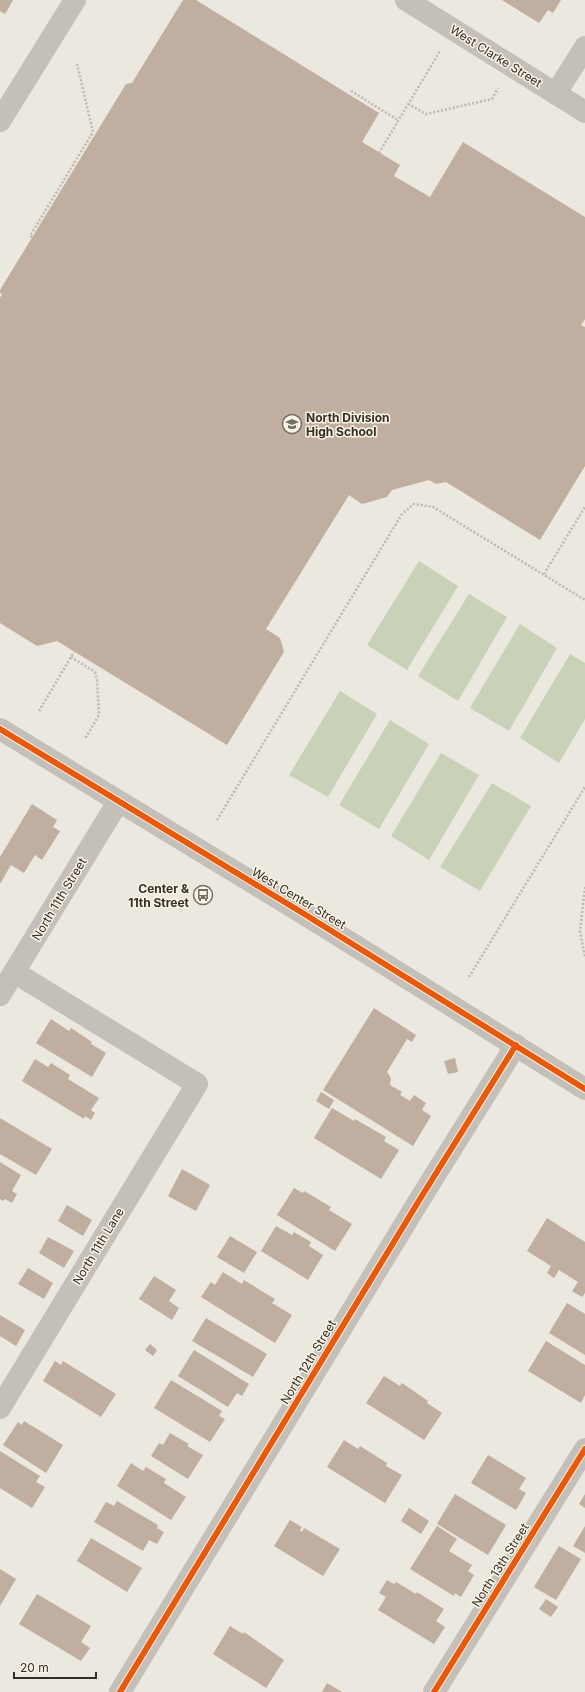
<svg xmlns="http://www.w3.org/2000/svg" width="585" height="1692" viewBox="0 0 585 1692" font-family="Inter,sans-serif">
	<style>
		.green { fill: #c9d2b8 }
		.building { fill: #c0aea0 }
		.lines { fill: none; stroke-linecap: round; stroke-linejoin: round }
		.path { stroke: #bdb8b0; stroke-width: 2.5; stroke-dasharray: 2 2; stroke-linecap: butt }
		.minor { stroke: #c4bfb8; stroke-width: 22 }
		.cycleway-casing { stroke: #f9f3e5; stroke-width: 8 }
		.cycleway { stroke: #e8590c; stroke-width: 6 }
		.labels { text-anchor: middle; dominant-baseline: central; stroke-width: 3; stroke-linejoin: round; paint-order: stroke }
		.street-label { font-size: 12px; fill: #352d26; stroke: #f9f3e5 }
		.poi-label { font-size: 12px; font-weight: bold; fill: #352d26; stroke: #f9f3e5; text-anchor: start }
	</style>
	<rect width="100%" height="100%" fill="#ebe8df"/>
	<!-- green -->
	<g class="green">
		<polygon points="419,561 458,586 407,670 367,645"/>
		<polygon points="469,594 507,617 458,701 418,676"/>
		<polygon points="520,624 557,648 509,731 470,708"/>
		<polygon points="570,654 585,663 585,719 559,763 520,738"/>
		<polygon points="340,691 377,714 328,797 289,775"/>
		<polygon points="390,720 429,744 379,829 339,805"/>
		<polygon points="441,753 479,775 429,860 391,836"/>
		<polygon points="492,783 531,806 480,891 440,867"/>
	</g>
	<!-- building -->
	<g class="building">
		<polygon points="0,0 13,0 5,14 0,11"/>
		<polygon points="183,0 196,0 379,113 362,142 400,165 394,176 430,197 463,142 585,217 585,319 581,325 585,327 585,466 540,540 446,482 436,484 429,480 392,490 387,497 362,504 349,495 266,629 280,638 284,652 227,745 57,641 37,646 0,623 0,298 2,294 0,293 0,290 126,84 132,83"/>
		<polygon points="502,0 561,0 553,13 548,10 539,23"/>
		<polygon points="32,804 57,820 53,827 60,831 42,860 35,855 24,873 11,865 0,884 0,857"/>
		<polygon points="374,1008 416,1035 412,1042 407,1039 387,1072 391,1078 390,1085 402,1092 400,1095 410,1101 414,1095 426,1103 422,1110 431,1116 413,1146 323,1090"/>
		<polygon points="51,1019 69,1031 71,1028 92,1042 91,1044 106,1053 92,1077 36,1043"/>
		<polygon points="455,1058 458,1072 448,1074 444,1061"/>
		<polygon points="35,1059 48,1067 51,1063 70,1075 68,1079 99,1098 91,1110 95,1113 91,1120 85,1116 84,1119 22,1081"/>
		<polygon points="321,1092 334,1100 329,1109 316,1101"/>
		<polygon points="332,1108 354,1121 355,1119 386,1137 384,1141 399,1150 381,1179 314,1138"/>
		<polygon points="0,1118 52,1149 36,1175 0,1154"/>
		<polygon points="0,1162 21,1175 12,1191 17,1194 12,1203 5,1199 3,1201 0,1199"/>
		<polygon points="182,1169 210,1185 196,1211 168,1196"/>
		<polygon points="294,1188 303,1193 304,1191 331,1207 329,1210 352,1224 335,1251 277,1215"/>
		<polygon points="67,1205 92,1220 83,1236 58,1221"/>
		<polygon points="547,1218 585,1242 585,1293 582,1297 572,1291 578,1282 559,1270 554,1278 547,1273 551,1266 527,1251"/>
		<polygon points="276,1226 292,1235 294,1232 311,1242 309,1246 323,1255 308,1280 261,1251"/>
		<polygon points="230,1236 257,1252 244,1273 217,1257"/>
		<polygon points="48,1237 74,1251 64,1268 39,1253"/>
		<polygon points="28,1268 53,1283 44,1299 18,1284"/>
		<polygon points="223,1272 242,1284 244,1280 275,1299 272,1303 292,1315 275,1343 201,1297 211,1282 215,1285"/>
		<polygon points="154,1276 176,1290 169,1301 179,1308 172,1320 139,1299"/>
		<polygon points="567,1303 585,1314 585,1355 549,1333"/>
		<polygon points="0,1315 25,1330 16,1346 0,1336"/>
		<polygon points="206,1318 267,1354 253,1377 192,1341"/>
		<polygon points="546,1341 585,1365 585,1395 581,1403 528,1371"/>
		<polygon points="150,1344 157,1350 153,1356 145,1350"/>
		<polygon points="194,1350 249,1384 242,1396 237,1393 228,1407 178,1376"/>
		<polygon points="55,1361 61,1365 63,1361 116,1394 101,1417 43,1381"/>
		<polygon points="384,1376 400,1386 402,1383 428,1401 427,1403 442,1413 424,1440 366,1403"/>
		<polygon points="171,1380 222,1411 219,1416 225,1419 210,1442 154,1408"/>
		<polygon points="24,1421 63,1445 46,1473 3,1445 18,1422 22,1425"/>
		<polygon points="170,1433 189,1444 187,1446 203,1455 188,1479 151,1456 159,1443 163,1445"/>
		<polygon points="344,1440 358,1449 360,1446 387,1463 386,1466 402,1475 385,1503 327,1467"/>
		<polygon points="0,1451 40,1476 36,1482 45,1487 32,1508 0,1488"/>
		<polygon points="488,1455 526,1478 519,1489 526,1493 516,1510 471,1483"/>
		<polygon points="131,1463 143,1471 146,1467 166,1479 164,1483 186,1497 171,1520 117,1486"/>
		<polygon points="455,1494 506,1525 488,1555 437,1524"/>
		<polygon points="585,1494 585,1508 579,1504"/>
		<polygon points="117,1501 158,1525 157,1528 164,1532 157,1544 149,1540 143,1551 94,1522 106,1502 114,1506"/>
		<polygon points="409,1508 429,1521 421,1534 401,1521"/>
		<polygon points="290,1520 302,1527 300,1530 302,1532 304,1528 340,1549 323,1576 274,1546"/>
		<polygon points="437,1526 457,1539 449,1551 472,1565 468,1571 474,1575 461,1597 455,1593 454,1596 410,1569"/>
		<polygon points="585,1526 585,1553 573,1546"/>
		<polygon points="91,1538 142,1568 127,1592 77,1561"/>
		<polygon points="559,1546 581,1559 556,1600 534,1587"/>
		<polygon points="0,1569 16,1579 0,1606"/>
		<polygon points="387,1580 394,1584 396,1582 416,1594 417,1592 444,1609 436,1621 445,1627 434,1644 378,1610 386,1597 379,1593"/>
		<polygon points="37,1594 91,1626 81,1642 90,1648 81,1661 19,1624"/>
		<polygon points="546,1599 558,1607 551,1617 539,1609"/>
		<polygon points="230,1626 243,1634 244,1632 284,1660 266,1688 213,1654"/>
		<polygon points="327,1683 342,1692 322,1692"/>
	</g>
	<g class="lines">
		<!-- path -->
		<g class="path">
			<polyline points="351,91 398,120"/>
			<polyline points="408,104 426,114 492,99 498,88"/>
			<polyline points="379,153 440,51"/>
			<polyline points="32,237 30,236 93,132 77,64"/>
			<polyline points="585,319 585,320"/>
			<polyline points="544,574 585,507"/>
			<polyline points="71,657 95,672 97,681 99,715 85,739"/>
			<polyline points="39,711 74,652"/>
			<polyline points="217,820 402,514 414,504 433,507 585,600"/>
			<polyline points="585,887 580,931 585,958"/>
			<polyline points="469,977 585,787"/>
		</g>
		<!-- minor -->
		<g class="minor">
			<polyline points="406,0 585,112"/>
			<polyline points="556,93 585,47"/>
			<polyline points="0,121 75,0"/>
			<polyline points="0,729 301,912 585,1089"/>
			<polyline points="0,995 118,802"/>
			<polyline points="0,1408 197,1084 14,972"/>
			<polyline points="120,1692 420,1199 516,1045"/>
			<polyline points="434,1692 585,1449"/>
		</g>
		<defs>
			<g id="cycleway">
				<polyline points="0,729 301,912 585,1089"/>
				<polyline points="120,1692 420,1199 516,1045"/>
				<polyline points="434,1692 585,1449"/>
			</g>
		</defs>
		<!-- cycleway casing -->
		<use href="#cycleway" class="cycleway-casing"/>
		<!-- cycleway -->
		<use href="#cycleway" class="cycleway"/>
	</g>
	<!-- icons -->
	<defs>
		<symbol id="school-ring" viewBox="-11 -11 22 22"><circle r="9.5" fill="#f9f3e5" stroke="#756e67" stroke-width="1.5"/><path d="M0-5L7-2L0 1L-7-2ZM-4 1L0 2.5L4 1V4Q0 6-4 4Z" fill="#756e67"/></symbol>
		<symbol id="bus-ring" viewBox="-11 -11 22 22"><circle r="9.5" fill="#f9f3e5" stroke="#756e67" stroke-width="1.5"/><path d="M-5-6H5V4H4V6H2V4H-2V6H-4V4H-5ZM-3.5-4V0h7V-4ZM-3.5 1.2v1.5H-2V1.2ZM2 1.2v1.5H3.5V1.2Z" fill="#756e67"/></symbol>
	</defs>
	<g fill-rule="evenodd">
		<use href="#school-ring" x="281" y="413" width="22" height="22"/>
		<use href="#bus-ring" x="192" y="884" width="22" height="22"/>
	</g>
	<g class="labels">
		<!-- street labels -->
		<g class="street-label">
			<text transform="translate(496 56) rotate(32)">West Clarke Street</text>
			<text transform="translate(299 898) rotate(31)">West Center Street</text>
			<text transform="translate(59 899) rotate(-59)">North 11th Street</text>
			<text transform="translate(98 1246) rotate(-59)">North 11th Lane</text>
			<text transform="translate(308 1362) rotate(-59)">North 12th Street</text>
			<text transform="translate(500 1565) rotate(-58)">North 13th Street</text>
		</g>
		<!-- poi labels -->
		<g class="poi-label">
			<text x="306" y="417">North Division<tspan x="306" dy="14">High School</tspan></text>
			<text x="189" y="888" text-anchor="end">Center &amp;<tspan x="189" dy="14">11th Street</tspan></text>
		</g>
	</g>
	<!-- scale -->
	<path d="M14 1672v6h82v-6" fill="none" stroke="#352d26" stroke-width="2"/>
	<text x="20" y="1672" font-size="12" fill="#352d26" stroke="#f9f3e5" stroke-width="3" paint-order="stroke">20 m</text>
</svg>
